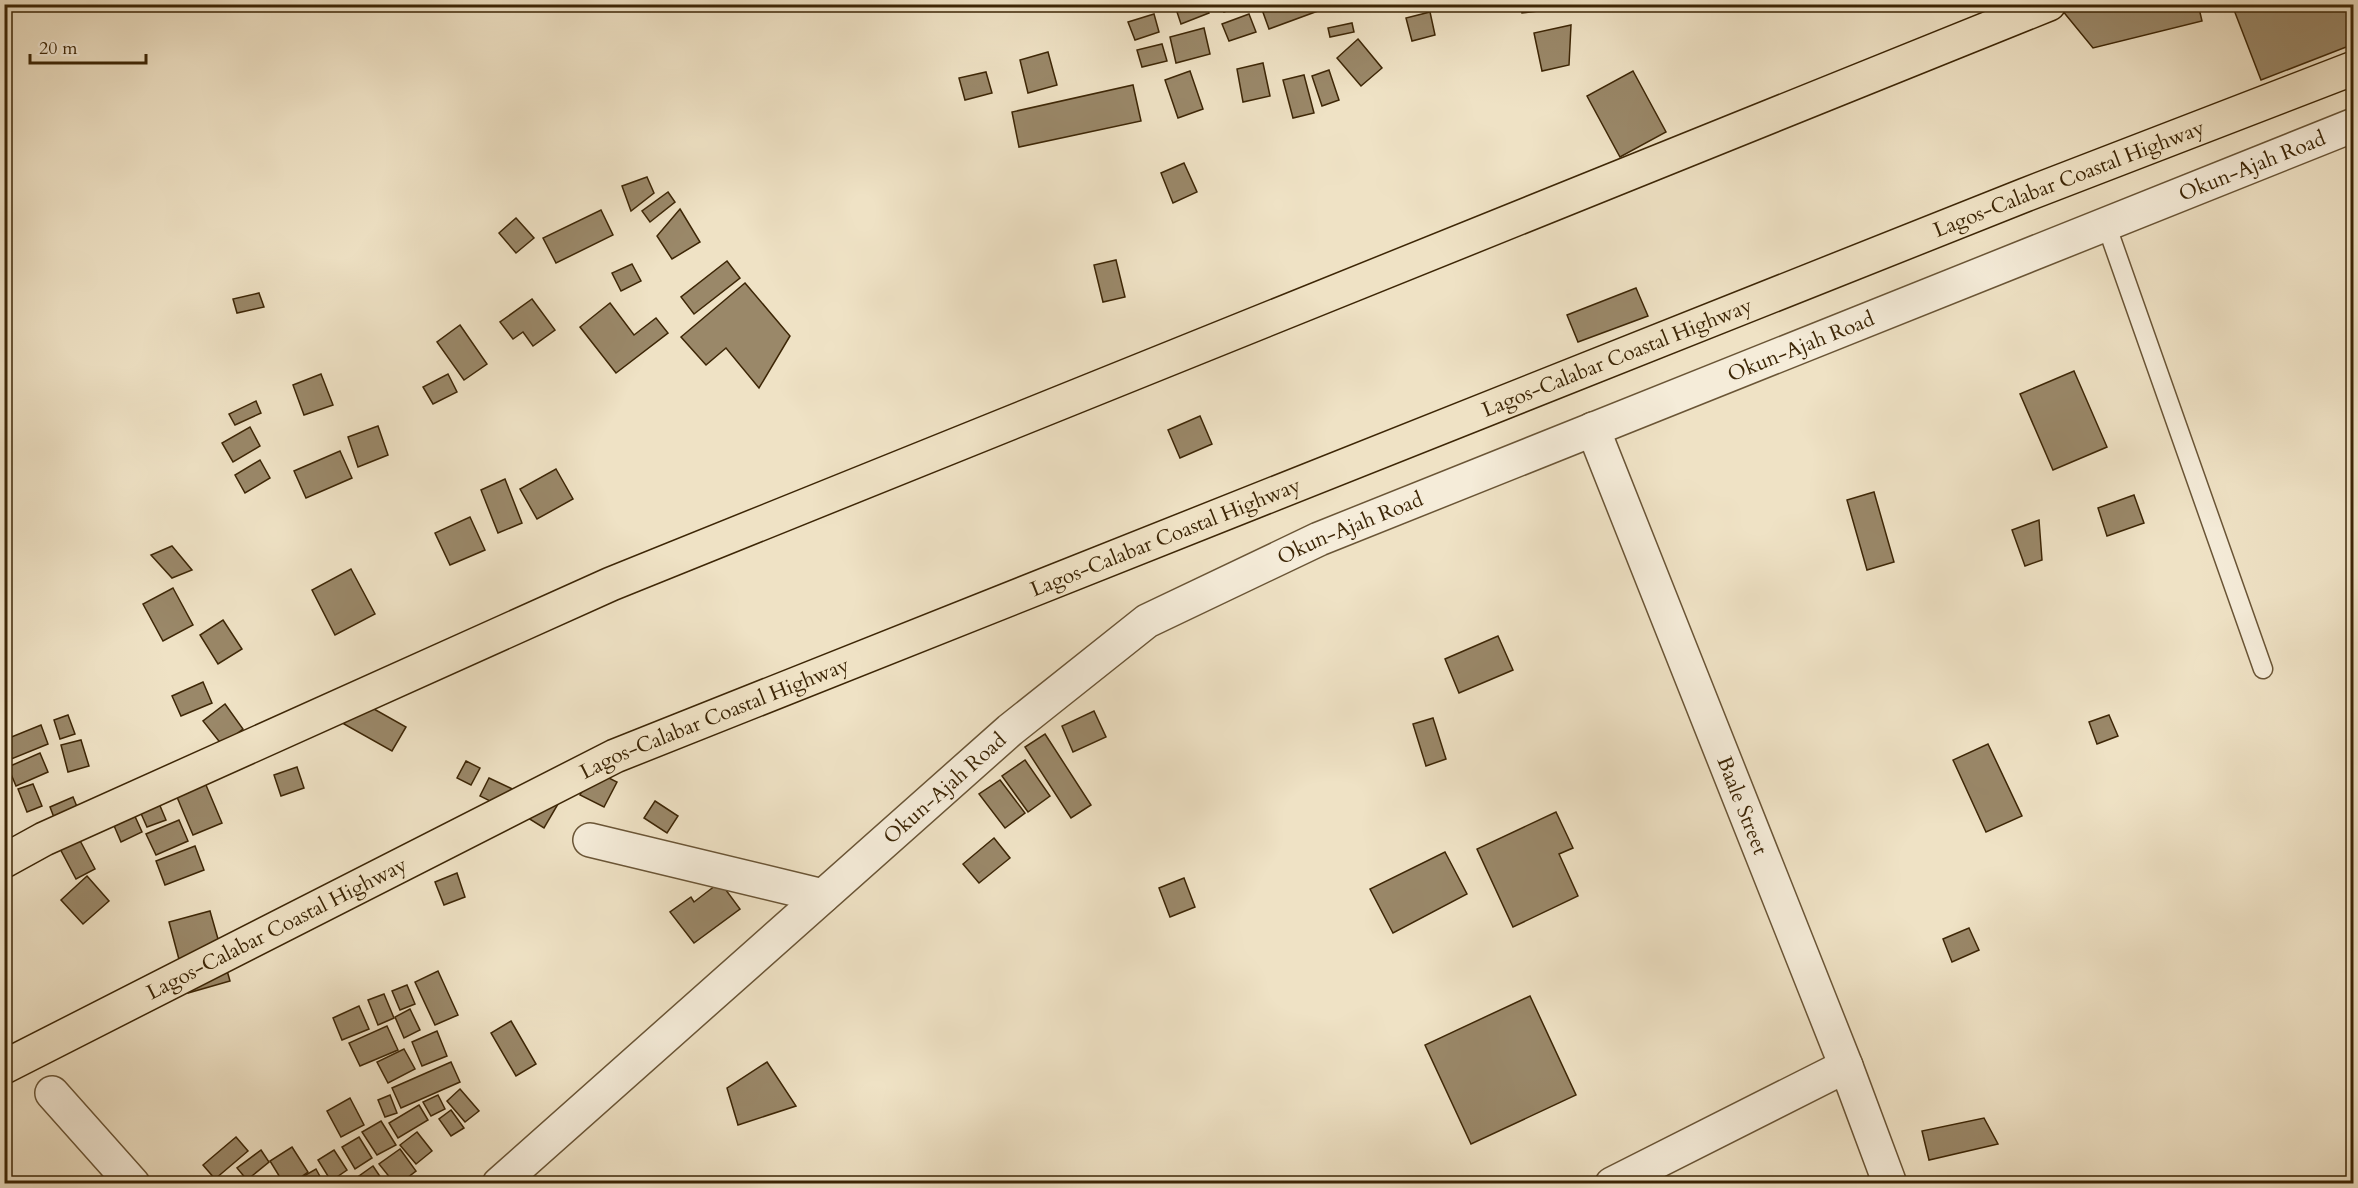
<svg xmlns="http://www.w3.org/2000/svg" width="2358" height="1188" viewBox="0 0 2358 1188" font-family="Cardo,serif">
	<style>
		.building { fill: #9a8869; stroke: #3d2606; stroke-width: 1.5 }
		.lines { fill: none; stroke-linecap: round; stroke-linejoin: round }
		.service-casing { stroke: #6a5536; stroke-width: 21 }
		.minor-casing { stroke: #6a5536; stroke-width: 36 }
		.trunk-casing { stroke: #3d2606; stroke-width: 36 }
		.service { stroke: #f5ecd9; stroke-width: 18 }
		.minor { stroke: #f5ecd9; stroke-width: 33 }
		.trunk { stroke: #efe2c5; stroke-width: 33 }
		.labels { text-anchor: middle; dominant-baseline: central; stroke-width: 5; stroke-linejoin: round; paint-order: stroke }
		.street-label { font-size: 21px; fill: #3d2606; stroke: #f5ecd9 }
	</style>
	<rect width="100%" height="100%" fill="#efe2c5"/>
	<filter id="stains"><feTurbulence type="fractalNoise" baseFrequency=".00333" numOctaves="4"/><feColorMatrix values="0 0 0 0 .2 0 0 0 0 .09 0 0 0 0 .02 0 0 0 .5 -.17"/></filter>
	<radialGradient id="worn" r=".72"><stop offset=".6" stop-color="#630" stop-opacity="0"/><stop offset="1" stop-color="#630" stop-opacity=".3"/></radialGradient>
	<!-- building -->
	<g class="building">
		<polygon points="1179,4 1206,4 1209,13 1181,24 1175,6"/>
		<polygon points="1222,4 1243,4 1244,5 1224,12"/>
		<polygon points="1260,4 1337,4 1269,29"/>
		<polygon points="1521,4 1563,4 1563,8 1522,13"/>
		<polygon points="2057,4 2198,4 2202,21 2093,48"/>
		<polygon points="2248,4 2354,4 2354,44 2261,80 2234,10"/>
		<polygon points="1430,12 1435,35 1412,41 1406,18"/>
		<polygon points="1154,14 1159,32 1135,40 1128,22"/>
		<polygon points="1249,14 1256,32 1229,41 1222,24"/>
		<polygon points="1352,23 1354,32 1330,37 1328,28"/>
		<polygon points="1571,25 1569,65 1542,71 1534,33"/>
		<polygon points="1204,28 1210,54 1176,63 1170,37"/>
		<polygon points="1358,39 1382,68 1361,86 1337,58"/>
		<polygon points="1162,44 1167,61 1142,67 1137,50"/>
		<polygon points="1048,52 1057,85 1028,93 1020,60"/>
		<polygon points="1263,63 1270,96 1243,102 1237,69"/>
		<polygon points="1329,70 1339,100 1322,106 1312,76"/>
		<polygon points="1190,71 1203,109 1178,118 1165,80"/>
		<polygon points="1633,71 1666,132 1620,157 1587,96"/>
		<polygon points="986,72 992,93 965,100 959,78"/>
		<polygon points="1304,75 1314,113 1293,118 1283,80"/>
		<polygon points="1133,85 1141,121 1019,147 1012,112"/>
		<polygon points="1184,163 1197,192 1173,203 1161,173"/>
		<polygon points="647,177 654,193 631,211 622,186"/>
		<polygon points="668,192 675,202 650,222 642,211"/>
		<polygon points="680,209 700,242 672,259 657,236"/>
		<polygon points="601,210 613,235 556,263 543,238"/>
		<polygon points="516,218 534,238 516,253 499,233"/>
		<polygon points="1116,260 1125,297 1103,302 1094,265"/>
		<polygon points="727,261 740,278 694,314 681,297"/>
		<polygon points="632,264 641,281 621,291 612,273"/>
		<polygon points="745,283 790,336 759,388 726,348 706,365 681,337"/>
		<polygon points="1636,288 1648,316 1578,342 1567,315"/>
		<polygon points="259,293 264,307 237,313 233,299"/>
		<polygon points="532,299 555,330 533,346 523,332 513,339 500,322"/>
		<polygon points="610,303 634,335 656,318 668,333 616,373 580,327"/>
		<polygon points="460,325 487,364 464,380 437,342"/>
		<polygon points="2074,371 2107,447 2053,470 2020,394"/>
		<polygon points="321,374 333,405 304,415 293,385"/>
		<polygon points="448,374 457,392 433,404 423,387"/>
		<polygon points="256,401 261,413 235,425 229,414"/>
		<polygon points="1200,416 1212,444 1180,458 1168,430"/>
		<polygon points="378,426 388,455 358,467 348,437"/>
		<polygon points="250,427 260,446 233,462 222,443"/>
		<polygon points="340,451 352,478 306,498 294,471"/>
		<polygon points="260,460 270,478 245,493 235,475"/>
		<polygon points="556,469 573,499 537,519 520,489"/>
		<polygon points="505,479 522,523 498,533 481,490"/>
		<polygon points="1874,492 1894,562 1867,570 1847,500"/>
		<polygon points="2134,495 2144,523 2107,536 2098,508"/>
		<polygon points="470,517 485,550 450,565 435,533"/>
		<polygon points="2039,520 2042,560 2025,566 2012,530"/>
		<polygon points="172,546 192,570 172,578 151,555"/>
		<polygon points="351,569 375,614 335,635 312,590"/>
		<polygon points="173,588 193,625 163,641 143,604"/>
		<polygon points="223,620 242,649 218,664 200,635"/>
		<polygon points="1498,636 1513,670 1459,693 1445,659"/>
		<polygon points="203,682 212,703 181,716 172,696"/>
		<polygon points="358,700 406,727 392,751 344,724"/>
		<polygon points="225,704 243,729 222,745 203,721"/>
		<polygon points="1094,711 1106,737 1073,752 1062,726"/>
		<polygon points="68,715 75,734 60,739 54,720"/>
		<polygon points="2109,715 2118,736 2097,744 2089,722"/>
		<polygon points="1433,718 1446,759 1426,766 1413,724"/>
		<polygon points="41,725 48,744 4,762 4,740"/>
		<polygon points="1045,734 1091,805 1071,818 1025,747"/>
		<polygon points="81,740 89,766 68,772 61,745"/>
		<polygon points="1988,744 2022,816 1986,832 1953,760"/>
		<polygon points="40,753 48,772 16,786 8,767"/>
		<polygon points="1025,760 1050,796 1028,812 1002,776"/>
		<polygon points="466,761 480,768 471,785 457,778"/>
		<polygon points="297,767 304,788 281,796 274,775"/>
		<polygon points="593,770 617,782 604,807 580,795"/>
		<polygon points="203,778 222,823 193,835 174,790"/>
		<polygon points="489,778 523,794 514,813 480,796"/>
		<polygon points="1000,780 1025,813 1005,828 979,794"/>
		<polygon points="33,784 42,806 27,812 18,789"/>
		<polygon points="542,795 558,804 544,828 528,818"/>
		<polygon points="73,797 85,826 61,836 50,807"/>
		<polygon points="158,801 166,820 147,827 139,809"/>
		<polygon points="655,801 678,816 667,833 644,818"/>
		<polygon points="133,812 142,832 121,842 112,821"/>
		<polygon points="1556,812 1573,848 1559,854 1578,896 1513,927 1477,849"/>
		<polygon points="179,820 188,841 156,855 146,834"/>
		<polygon points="76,833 95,869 76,879 57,843"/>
		<polygon points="994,838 1010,858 979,883 963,864"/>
		<polygon points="195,846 204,870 165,885 156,861"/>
		<polygon points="1445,852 1467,894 1393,933 1370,889"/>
		<polygon points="457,873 465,897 444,905 435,882"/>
		<polygon points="87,876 109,901 83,924 61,900"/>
		<polygon points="1184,878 1195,907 1170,917 1159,888"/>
		<polygon points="720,882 740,909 694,943 670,912 691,897 694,902"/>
		<polygon points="210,911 230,981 188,993 169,922"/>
		<polygon points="1969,928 1979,950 1952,962 1943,939"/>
		<polygon points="438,971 458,1015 435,1025 415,982"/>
		<polygon points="407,985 415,1004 400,1010 392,991"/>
		<polygon points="384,994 394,1018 378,1025 368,1000"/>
		<polygon points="1530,996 1576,1095 1471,1144 1425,1045"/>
		<polygon points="359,1006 369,1029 342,1040 333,1018"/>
		<polygon points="410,1009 420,1030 404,1038 395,1017"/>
		<polygon points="511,1021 536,1064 516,1076 491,1033"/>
		<polygon points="387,1026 398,1050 360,1066 349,1043"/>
		<polygon points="437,1031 447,1056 422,1066 412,1042"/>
		<polygon points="404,1049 415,1069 388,1083 377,1062"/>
		<polygon points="451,1062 460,1082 401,1108 392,1088"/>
		<polygon points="767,1062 796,1106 738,1125 727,1088"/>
		<polygon points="460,1089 479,1111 465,1122 447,1101"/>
		<polygon points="390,1095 397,1113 385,1117 378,1100"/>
		<polygon points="438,1095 445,1109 431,1116 423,1102"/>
		<polygon points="350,1098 364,1125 341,1137 327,1111"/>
		<polygon points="419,1105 428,1120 398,1138 389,1123"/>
		<polygon points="451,1110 464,1128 451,1136 439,1119"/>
		<polygon points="1984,1118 1998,1144 1929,1160 1922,1131"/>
		<polygon points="381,1121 396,1145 377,1155 362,1132"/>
		<polygon points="417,1132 432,1151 416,1164 400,1145"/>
		<polygon points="236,1137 248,1151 215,1179 203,1165"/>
		<polygon points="359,1137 372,1158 355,1169 342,1147"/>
		<polygon points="292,1147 308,1172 291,1184 284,1184 270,1161"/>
		<polygon points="400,1149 416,1171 399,1184 395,1184 379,1164"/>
		<polygon points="261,1150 269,1162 247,1180 237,1168"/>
		<polygon points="334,1150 347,1170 331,1181 318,1160"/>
		<polygon points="373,1166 385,1184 364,1184 359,1176"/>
		<polygon points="316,1169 324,1184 306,1184 302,1177"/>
	</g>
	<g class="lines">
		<defs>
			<polyline id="service" points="2106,224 2263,669"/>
			<g id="minor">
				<path id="s1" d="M1593 429 1846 1066 1890 1184"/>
				<polyline points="590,840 823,896"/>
				<polyline points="52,1093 133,1184"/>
				<path id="s2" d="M499 1184 1010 730 1147 621 1319 539 2354 125"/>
				<polyline points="1612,1184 1846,1066"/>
			</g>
			<g id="trunk">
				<polyline points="4,861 44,839 611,584 2049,4"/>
				<path id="s3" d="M4 1067 615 756 2025 195 2354 68"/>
			</g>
		</defs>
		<!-- service casing -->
		<use href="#service" class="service-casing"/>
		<!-- minor casing -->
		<use href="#minor" class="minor-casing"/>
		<!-- trunk casing -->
		<use href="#trunk" class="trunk-casing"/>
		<!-- service -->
		<use href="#service" class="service"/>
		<!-- minor -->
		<use href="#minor" class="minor"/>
		<!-- trunk -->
		<use href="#trunk" class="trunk"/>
	</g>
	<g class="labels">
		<!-- street labels -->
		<g class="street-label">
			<text stroke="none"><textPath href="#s2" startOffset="2054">Okun-Ajah Road</textPath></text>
			<text stroke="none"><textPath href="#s3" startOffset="2250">Lagos-Calabar Coastal Highway</textPath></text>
			<text stroke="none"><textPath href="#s2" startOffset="1568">Okun-Ajah Road</textPath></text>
			<text stroke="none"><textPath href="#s3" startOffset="1764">Lagos-Calabar Coastal Highway</textPath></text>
			<text stroke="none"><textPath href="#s2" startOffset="1082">Okun-Ajah Road</textPath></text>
			<text stroke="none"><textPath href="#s3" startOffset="1278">Lagos-Calabar Coastal Highway</textPath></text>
			<text stroke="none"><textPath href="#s3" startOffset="792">Lagos-Calabar Coastal Highway</textPath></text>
			<text stroke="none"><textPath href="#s2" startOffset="596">Okun-Ajah Road</textPath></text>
			<text stroke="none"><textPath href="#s1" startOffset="405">Baale Street</textPath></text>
			<text stroke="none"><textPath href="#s3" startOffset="306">Lagos-Calabar Coastal Highway</textPath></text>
		</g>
	</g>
	<!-- margin -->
	<rect width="2358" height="1188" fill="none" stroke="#efe2c5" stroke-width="24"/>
	<rect x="6" y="6" width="2346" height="1176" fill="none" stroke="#3d2606" stroke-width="3"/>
	<rect x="12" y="12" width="2334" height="1164" fill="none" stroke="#3d2606" stroke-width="1.5"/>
	<!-- scale -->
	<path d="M30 54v9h116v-9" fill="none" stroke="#3d2606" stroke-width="3"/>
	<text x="39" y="54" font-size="18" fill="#3d2606" stroke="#f5ecd9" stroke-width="4.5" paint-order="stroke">20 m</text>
	<rect width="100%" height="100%" filter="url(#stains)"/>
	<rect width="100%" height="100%" fill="url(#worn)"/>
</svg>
